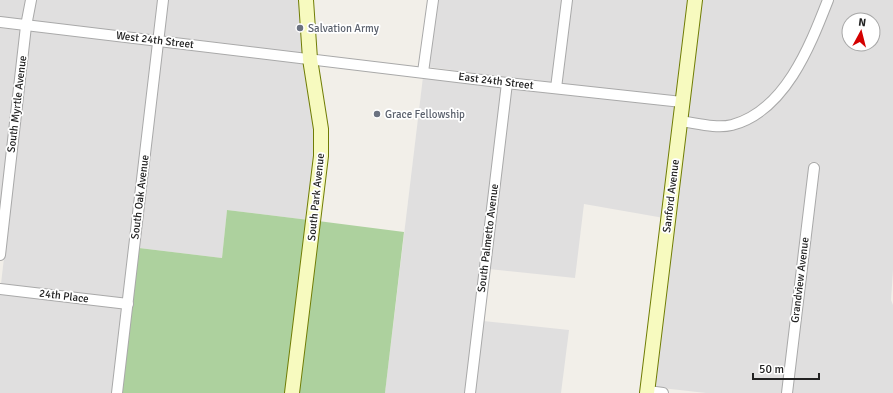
<svg xmlns="http://www.w3.org/2000/svg" width="893" height="393" viewBox="0 0 893 393" font-family="Signika,sans-serif">
	<style>
		.residential { fill: #e0dfdf; fill-rule: evenodd }
		.forest { fill: #add19e }
		.lines { fill: none; stroke-linecap: round; stroke-linejoin: round }
		.street-casing { stroke: #a9a9a9; stroke-width: 12 }
		.secondary-casing { stroke: #707d05; stroke-width: 16 }
		.street { stroke: #fff; stroke-width: 10 }
		.secondary { stroke: #f7fabf; stroke-width: 14 }
		.worship-dot { fill: #6b7280; stroke: #fff; stroke-width: 1.5 }
		.labels { text-anchor: middle; dominant-baseline: central; stroke-width: 3.5; stroke-linejoin: round; paint-order: stroke }
		.worship-label { font-size: 11px; fill: #5b616d; stroke: #fff; text-anchor: start }
		.street-label { font-size: 11px; fill: #222; stroke: #fff }
	</style>
	<rect width="100%" height="100%" fill="#f2efe9"/>
	<!-- residential -->
	<g class="residential">
		<polygon points="0,0 27,0 23,20 0,17"/>
		<polygon points="36,0 159,0 155,35 32,21"/>
		<polygon points="168,0 301,0 304,53 164,36"/>
		<polygon points="437,0 562,0 552,83 428,67"/>
		<polygon points="571,0 690,0 678,96 561,84"/>
		<polygon points="699,0 823,0 806,41 794,66 768,98 755,109 730,120 716,121 685,117"/>
		<path d="M833 0H893V270L891 300 893 305V393H792L819 163 810 162 782 393H706L653 387 684 127 715 131H731L759 117 774 105 801 71 814 46ZM849 20H873V44H849Z"/>
		<polygon points="0,28 21,30 0,216"/>
		<polygon points="30,31 154,45 124,298 1,284"/>
		<polygon points="163,46 306,63 316,130 309,220 227,210 222,258 139,248"/>
		<polygon points="423,77 502,88 466,393 385,393"/>
		<polygon points="511,89 677,106 664,218 584,204 575,278 489,269"/>
		<polygon points="0,294 123,308 113,393 0,393"/>
		<polygon points="483,321 569,330 561,393 474,393"/>
	</g>
	<!-- forest -->
	<g class="forest">
		<polygon points="227,210 309,220 288,393 122,393 139,248 222,258"/>
		<polygon points="318,221 404,232 385,393 297,393"/>
	</g>
	<g class="lines">
		<defs>
			<g id="street">
				<polyline points="0,22 507,83 682,102"/>
				<polyline points="423,72 433,0"/>
				<polyline points="556,88 567,0"/>
				<path d="M680 121C696 123 716 129 732 125 785 111 810 46 828 0"/>
				<polyline points="0,255 26,26 31,0"/>
				<polyline points="0,289 128,304"/>
				<polyline points="648,391 663,393"/>
				<polyline points="117,393 163,0"/>
				<polyline points="470,393 507,83"/>
				<polyline points="787,393 814,168"/>
			</g>
			<g id="secondary">
				<polyline points="292,393 321,156 321,129 310,59 306,0"/>
				<polyline points="647,393 695,0"/>
			</g>
		</defs>
		<!-- street casing -->
		<use href="#street" class="street-casing"/>
		<!-- secondary casing -->
		<use href="#secondary" class="secondary-casing"/>
		<!-- street -->
		<use href="#street" class="street"/>
		<!-- secondary -->
		<use href="#secondary" class="secondary"/>
	</g>
	<!-- markers -->
	<g class="worship-dot">
		<circle cx="300" cy="28" r="4"/>
		<circle cx="377" cy="114" r="4"/>
	</g>
	<g class="labels">
		<!-- worship labels -->
		<g class="worship-label">
			<text x="308" y="28">Salvation Army</text>
			<text x="385" y="114">Grace Fellowship</text>
		</g>
		<!-- street labels -->
		<g class="street-label">
			<text transform="translate(155 40) rotate(7)">West 24th Street</text>
			<text transform="translate(496 81) rotate(7)">East 24th Street</text>
			<text transform="translate(17 104) rotate(-83)">South Myrtle Avenue</text>
			<text transform="translate(671 196) rotate(-83)">Sanford Avenue</text>
			<text transform="translate(140 197) rotate(-83)">South Oak Avenue</text>
			<text transform="translate(316 197) rotate(-84)">South Park Avenue</text>
			<text transform="translate(488 238) rotate(-83)">South Palmetto Avenue</text>
			<text transform="translate(800 280) rotate(-83)">Grandview Avenue</text>
			<text transform="translate(64 296) rotate(7)">24th Place</text>
		</g>
	</g>
	<!-- north arrow -->
	<g transform="translate(861 32) rotate(7)"><circle r="19" fill="#ffffff" stroke="#a7a7a7"/>
	<path d="M0-3L7 15L0 10L-7 15Z" fill="#d40000"/>
	<text y="-6" font-size="11" font-weight="bold" text-anchor="middle" fill="#222222">N</text>
	</g>
	<!-- scale -->
	<path d="M753 373v6h66v-6" fill="none" stroke="#222222" stroke-width="2"/>
	<text x="759" y="373" font-size="12" fill="#222222" stroke="#ffffff" stroke-width="3" paint-order="stroke">50 m</text>
</svg>
